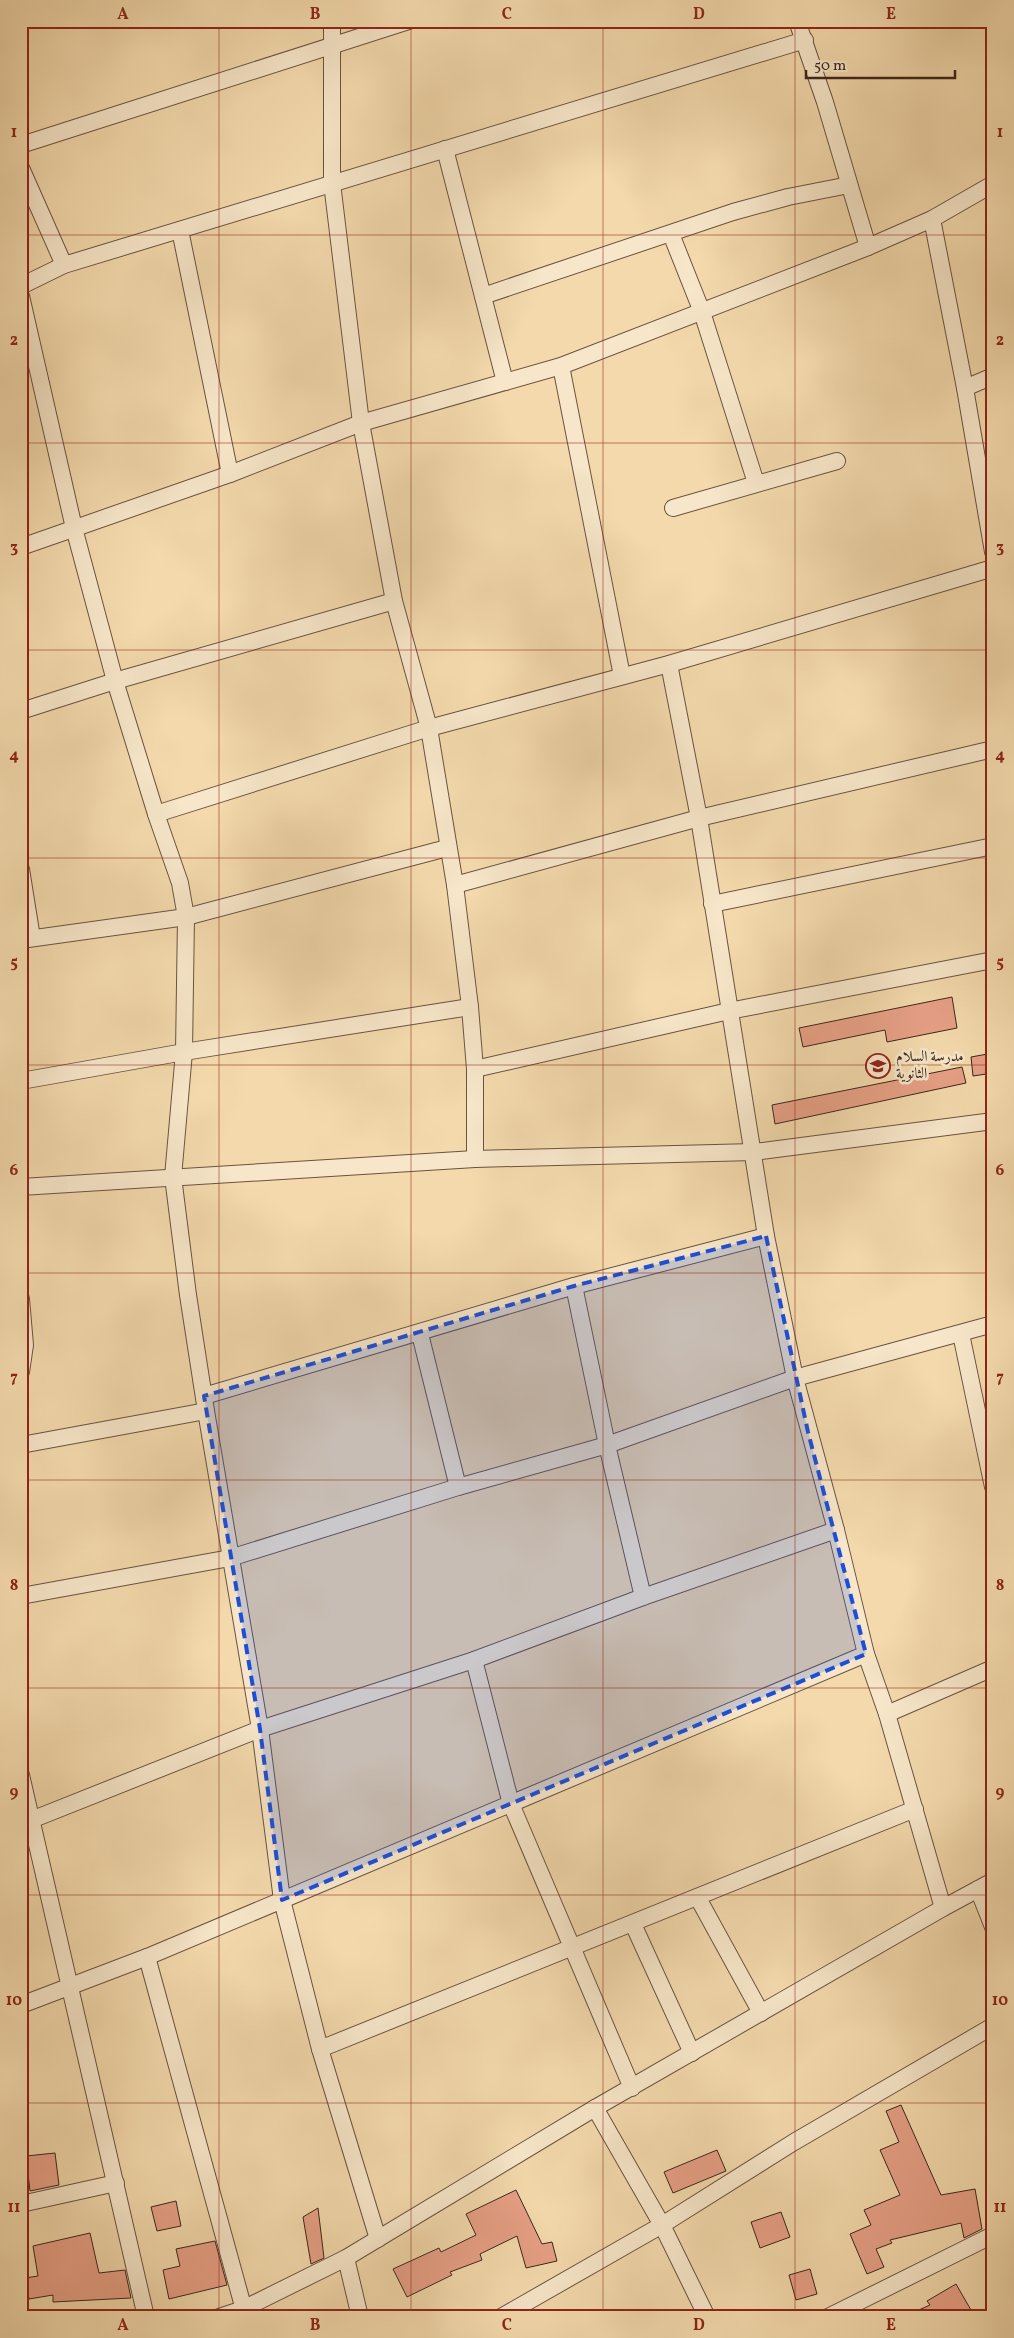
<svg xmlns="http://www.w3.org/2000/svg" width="1014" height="2338" viewBox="0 0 1014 2338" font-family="Vollkorn,Amiri,serif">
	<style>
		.building { fill: #e7a086; stroke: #3c261c }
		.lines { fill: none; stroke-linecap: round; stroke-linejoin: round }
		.minor-casing { stroke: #6a5340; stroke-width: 18 }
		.minor { stroke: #f7e6c9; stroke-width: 16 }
		.marked { fill: #1d4ed8; fill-opacity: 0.2; stroke: #1d4ed8; stroke-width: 4; stroke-dasharray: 10 6; stroke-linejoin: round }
		.grid { fill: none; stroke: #8f2418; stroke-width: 1; stroke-opacity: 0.55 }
		.labels { text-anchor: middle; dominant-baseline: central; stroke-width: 5; stroke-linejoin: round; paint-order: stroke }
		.poi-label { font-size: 15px; fill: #3c261c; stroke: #f7e6c9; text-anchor: start }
		.neatline { fill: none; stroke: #8f2418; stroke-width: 2 }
		.grid-label { font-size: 16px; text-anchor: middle; font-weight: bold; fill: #8f2418 }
	</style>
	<rect width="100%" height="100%" fill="#f3d9ac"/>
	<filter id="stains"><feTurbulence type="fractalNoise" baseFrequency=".004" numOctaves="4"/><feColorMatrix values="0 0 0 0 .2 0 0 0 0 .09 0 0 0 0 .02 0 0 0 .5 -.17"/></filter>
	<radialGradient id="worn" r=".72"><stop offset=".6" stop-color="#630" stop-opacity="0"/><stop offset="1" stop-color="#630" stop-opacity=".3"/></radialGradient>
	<!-- building -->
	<g class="building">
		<polygon points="952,997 957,1028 887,1042 885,1030 803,1047 799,1028"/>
		<polygon points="993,1053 993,1073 973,1076 971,1057"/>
		<polygon points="962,1067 966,1083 775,1124 772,1105"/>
		<polygon points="901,2105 941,2195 975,2189 982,2229 964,2238 961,2223 890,2240 892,2243 876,2249 884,2267 867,2274 850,2234 871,2225 864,2210 900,2195 880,2150 899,2142 886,2111"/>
		<polygon points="717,2150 726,2171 673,2193 664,2172"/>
		<polygon points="55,2153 59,2185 30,2191 26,2156"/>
		<polygon points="516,2190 542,2244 552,2242 557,2261 526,2268 517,2236 480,2254 482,2260 450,2272 452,2275 407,2297 393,2269 439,2248 441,2252 476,2235 466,2214"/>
		<polygon points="176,2201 181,2226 157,2231 151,2207"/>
		<polygon points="318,2208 324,2258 311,2264 303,2217"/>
		<polygon points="781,2212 790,2237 760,2248 751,2222"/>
		<polygon points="90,2233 99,2273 125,2270 131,2298 53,2302 53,2295 29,2299 25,2278 38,2276 33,2246"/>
		<polygon points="215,2241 227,2285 169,2299 163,2270 180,2266 176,2249"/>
		<polygon points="810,2269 817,2294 796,2300 789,2275"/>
		<polygon points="956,2284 975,2317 903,2317 930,2305 927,2301"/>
	</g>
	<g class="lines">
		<defs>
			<g id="minor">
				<polyline points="332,21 332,183 361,423 394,601 429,728 455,885 470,1007 475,1069 475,1159"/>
				<polyline points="797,21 825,102 868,247"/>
				<polyline points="21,145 409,21"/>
				<polyline points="445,149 505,382"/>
				<polyline points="21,168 64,265"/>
				<polyline points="932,219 965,388 993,552"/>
				<polyline points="180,230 230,474"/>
				<polyline points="671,234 702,312 756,483"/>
				<polyline points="21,286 64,265 805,40"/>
				<polyline points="21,296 74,528 115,681 156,814 180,883 186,917 184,1052 173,1177 188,1295 206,1411 260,1729 282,1900 320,2049 378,2239"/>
				<polyline points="483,296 733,212 788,197 849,185"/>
				<polyline points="561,366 622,676"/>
				<polyline points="965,388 993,376"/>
				<polyline points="673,508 837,461"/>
				<polyline points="21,547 230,474 361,423 561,366 868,247 932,219 993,184"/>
				<polyline points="669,664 699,818 766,1236 795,1378 836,1530 866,1654 887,1714 943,1908"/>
				<polyline points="21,711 115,681 394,601"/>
				<polyline points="156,814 429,728 669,664 993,568"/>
				<polyline points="21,869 32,938"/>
				<polyline points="455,885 699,818 993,749"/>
				<polyline points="712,904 993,846"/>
				<polyline points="21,940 186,917 447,848"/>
				<polyline points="475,1069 729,1011 993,960"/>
				<polyline points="21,1081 184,1052 470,1007"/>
				<polyline points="21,1187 475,1159 754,1152 993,1121"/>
				<polyline points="574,1286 607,1445 643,1597"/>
				<polyline points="21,1299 25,1345 21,1372"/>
				<polyline points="420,1334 458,1487"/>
				<polyline points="961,1334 993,1487"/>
				<polyline points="204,1396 574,1286 766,1236"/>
				<polyline points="21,1445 206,1411"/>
				<polyline points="21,1596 230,1558 458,1487 607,1445 795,1378 993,1324"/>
				<polyline points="474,1660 511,1804 632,2088"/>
				<polyline points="887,1714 993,1668"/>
				<polyline points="21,1775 146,2317"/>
				<polyline points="21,1824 260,1729 474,1660 643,1597 836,1530"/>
				<polyline points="978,1889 993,1927"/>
				<polyline points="698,1898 761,2013"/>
				<polyline points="633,1924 692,2053"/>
				<polyline points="147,1957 246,2317"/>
				<polyline points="21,2005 147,1957 866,1654"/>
				<polyline points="320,2049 915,1809"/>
				<polyline points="595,2108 662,2225 707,2317"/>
				<polyline points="21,2204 116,2183"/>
				<polyline points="346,2258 360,2317"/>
				<polyline points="219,2317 243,2309 346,2258 595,2108 943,1908 993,1881"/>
				<polyline points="501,2317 662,2225 794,2142 993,2026"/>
				<polyline points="828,2317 993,2235"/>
			</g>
		</defs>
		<!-- minor casing -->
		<use href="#minor" class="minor-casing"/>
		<!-- minor -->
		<use href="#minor" class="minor"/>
	</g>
	<!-- marked area -->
	<path class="marked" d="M766 1236 808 1432 866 1654 282 1900 260 1729 204 1396 574 1286Z"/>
	<!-- grid -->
	<path class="grid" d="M219 21V2317M411 21V2317M603 21V2317M795 21V2317M21 235H993M21 443H993M21 650H993M21 858H993M21 1065H993M21 1273H993M21 1480H993M21 1688H993M21 1895H993M21 2103H993"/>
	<!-- icons -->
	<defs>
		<symbol id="school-ring" viewBox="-11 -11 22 22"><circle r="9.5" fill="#f7e6c9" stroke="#8f2418" stroke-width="1.5"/><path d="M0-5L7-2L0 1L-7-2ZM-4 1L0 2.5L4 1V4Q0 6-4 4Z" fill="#8f2418"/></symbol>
	</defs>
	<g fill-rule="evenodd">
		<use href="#school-ring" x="864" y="1052" width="28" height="28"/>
	</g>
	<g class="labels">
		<!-- poi labels -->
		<g class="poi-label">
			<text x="896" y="1057">مدرسة السلام<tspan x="896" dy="17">الثانوية</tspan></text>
		</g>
	</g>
	<!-- margin -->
	<rect width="1014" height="2338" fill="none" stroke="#f3d9ac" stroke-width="55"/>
	<!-- scale -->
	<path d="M806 70v8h149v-8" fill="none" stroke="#3c261c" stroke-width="2.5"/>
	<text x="814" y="70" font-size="15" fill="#3c261c" stroke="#f7e6c9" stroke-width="4" paint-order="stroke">50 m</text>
	<rect x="28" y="28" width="958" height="2282" class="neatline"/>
	<g class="grid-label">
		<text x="123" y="19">A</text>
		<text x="315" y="19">B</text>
		<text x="507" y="19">C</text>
		<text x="699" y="19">D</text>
		<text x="891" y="19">E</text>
		<text x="14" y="137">1</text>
		<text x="1000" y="137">1</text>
		<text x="14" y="345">2</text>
		<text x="1000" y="345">2</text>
		<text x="14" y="552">3</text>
		<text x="1000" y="552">3</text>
		<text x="14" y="760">4</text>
		<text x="1000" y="760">4</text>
		<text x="14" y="967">5</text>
		<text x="1000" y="967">5</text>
		<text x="14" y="1175">6</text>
		<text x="1000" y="1175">6</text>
		<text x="14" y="1382">7</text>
		<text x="1000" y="1382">7</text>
		<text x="14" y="1590">8</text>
		<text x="1000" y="1590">8</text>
		<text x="14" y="1797">9</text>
		<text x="1000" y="1797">9</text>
		<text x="14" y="2005">10</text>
		<text x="1000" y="2005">10</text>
		<text x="14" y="2212">11</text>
		<text x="1000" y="2212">11</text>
		<text x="123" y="2330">A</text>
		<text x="315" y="2330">B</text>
		<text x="507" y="2330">C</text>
		<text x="699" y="2330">D</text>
		<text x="891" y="2330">E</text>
	</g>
	<rect width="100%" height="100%" filter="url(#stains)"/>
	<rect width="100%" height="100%" fill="url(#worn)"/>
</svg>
